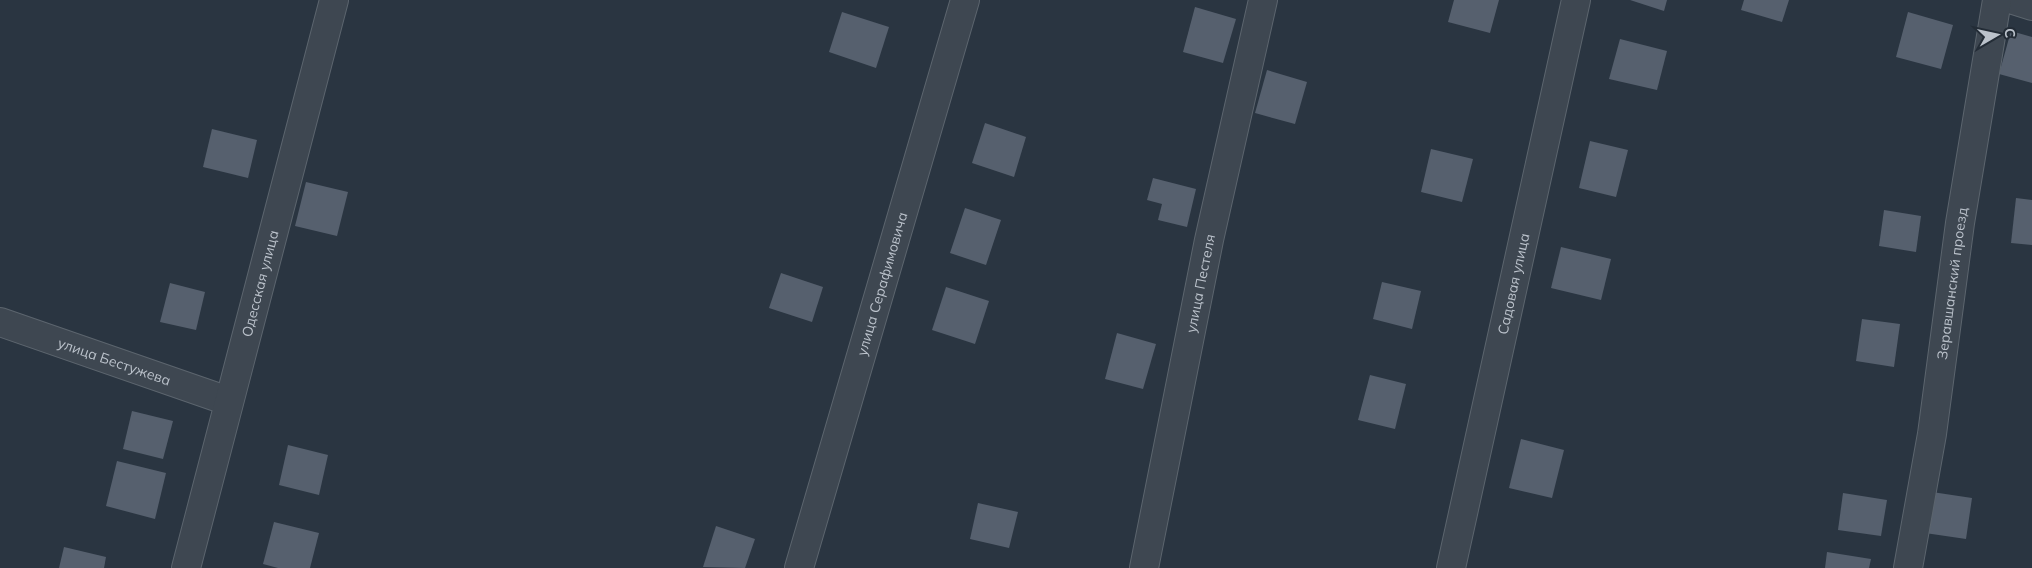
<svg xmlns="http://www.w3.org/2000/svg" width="2032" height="568" viewBox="0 0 2032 568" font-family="Mulish,sans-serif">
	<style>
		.building { fill: #56606e }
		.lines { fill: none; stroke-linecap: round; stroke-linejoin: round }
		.minor-casing { stroke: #5c656e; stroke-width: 30 }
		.minor { stroke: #3e4751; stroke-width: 28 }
		.labels { text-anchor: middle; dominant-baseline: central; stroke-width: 4.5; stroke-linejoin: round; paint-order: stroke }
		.street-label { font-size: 14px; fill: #bbc2cb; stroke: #232c36 }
	</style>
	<rect width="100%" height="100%" fill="#2a3541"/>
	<!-- building -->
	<g class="building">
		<polygon points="1454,0 1499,0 1490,33 1448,22"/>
		<polygon points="1630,0 1667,0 1664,11"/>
		<polygon points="1744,0 1789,0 1782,22 1741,10"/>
		<polygon points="1195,7 1236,19 1223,63 1183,52"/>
		<polygon points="842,12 889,27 876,68 829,52"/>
		<polygon points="1908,12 1953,25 1941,69 1896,57"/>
		<polygon points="2011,31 2032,37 2032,83 1999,74"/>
		<polygon points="1620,39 1667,51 1657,90 1609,79"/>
		<polygon points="1267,70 1307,82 1295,124 1255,113"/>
		<polygon points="985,123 1026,137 1014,177 972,163"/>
		<polygon points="212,129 257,140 248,178 203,167"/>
		<polygon points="1590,141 1628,150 1616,197 1579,188"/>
		<polygon points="1431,149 1473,159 1462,202 1421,192"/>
		<polygon points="1153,178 1196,189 1187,227 1158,220 1162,204 1147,200"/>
		<polygon points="306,182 348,192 337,236 295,226"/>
		<polygon points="2016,198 2032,200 2032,245 2011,243"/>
		<polygon points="965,208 1001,220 986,265 950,253"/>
		<polygon points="1884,210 1921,216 1916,252 1879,246"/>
		<polygon points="1561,247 1611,259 1601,300 1551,288"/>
		<polygon points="781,273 823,287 812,322 769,308"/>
		<polygon points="1382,282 1421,291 1412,329 1373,319"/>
		<polygon points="170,283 205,292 196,330 160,322"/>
		<polygon points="946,287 989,301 975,344 932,330"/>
		<polygon points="1862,319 1900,324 1894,367 1856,361"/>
		<polygon points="1117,333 1156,344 1143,389 1105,379"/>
		<polygon points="1370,375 1406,384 1395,429 1358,420"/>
		<polygon points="132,411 173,421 163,459 123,449"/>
		<polygon points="1521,439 1564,450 1552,498 1509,488"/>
		<polygon points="288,445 328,455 319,495 279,485"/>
		<polygon points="117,461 166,473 155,519 106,506"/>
		<polygon points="1932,492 1972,498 1966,539 1925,533"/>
		<polygon points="1843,493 1887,500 1881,536 1838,530"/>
		<polygon points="978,503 1018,512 1009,548 970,539"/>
		<polygon points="274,522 319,533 310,568 278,568 263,564"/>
		<polygon points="716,526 755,539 745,568 703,567"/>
		<polygon points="64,547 106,557 104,568 59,568"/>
		<polygon points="1827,552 1871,559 1869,568 1825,568"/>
	</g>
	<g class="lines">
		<defs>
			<g id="minor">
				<polyline points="2013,0 2032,6"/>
				<path id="s1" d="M0 322 228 401"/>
				<path id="s2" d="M186 568 334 0"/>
				<path id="s3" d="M799 568 965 0"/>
				<path id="s4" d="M1144 568 1209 240 1263 0"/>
				<path id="s5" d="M1451 568 1576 0"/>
				<path id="s6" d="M1908 568 1932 434 1960 223 1997 0"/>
			</g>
		</defs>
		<!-- minor casing -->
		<use href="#minor" class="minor-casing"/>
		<!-- minor -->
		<use href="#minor" class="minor"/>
	</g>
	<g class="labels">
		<!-- street labels -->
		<g class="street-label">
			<text stroke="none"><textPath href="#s4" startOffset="290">улица Пестеля</textPath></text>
			<text stroke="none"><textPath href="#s2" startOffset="294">Одесская улица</textPath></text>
			<text stroke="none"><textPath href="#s3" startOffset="296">улица Серафимовича</textPath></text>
			<text stroke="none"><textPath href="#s5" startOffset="291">Садовая улица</textPath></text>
			<text stroke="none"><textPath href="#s6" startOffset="288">Зеравшанский проезд</textPath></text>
			<text stroke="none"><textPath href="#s1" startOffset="121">улица Бестужева</textPath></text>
		</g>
	</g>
	<!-- north arrow -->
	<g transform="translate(1997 35) rotate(81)" stroke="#232c36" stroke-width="4" paint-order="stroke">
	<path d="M0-4L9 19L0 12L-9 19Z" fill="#bbc2cb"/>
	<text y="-8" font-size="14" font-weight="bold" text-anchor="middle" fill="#bbc2cb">С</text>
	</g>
</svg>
